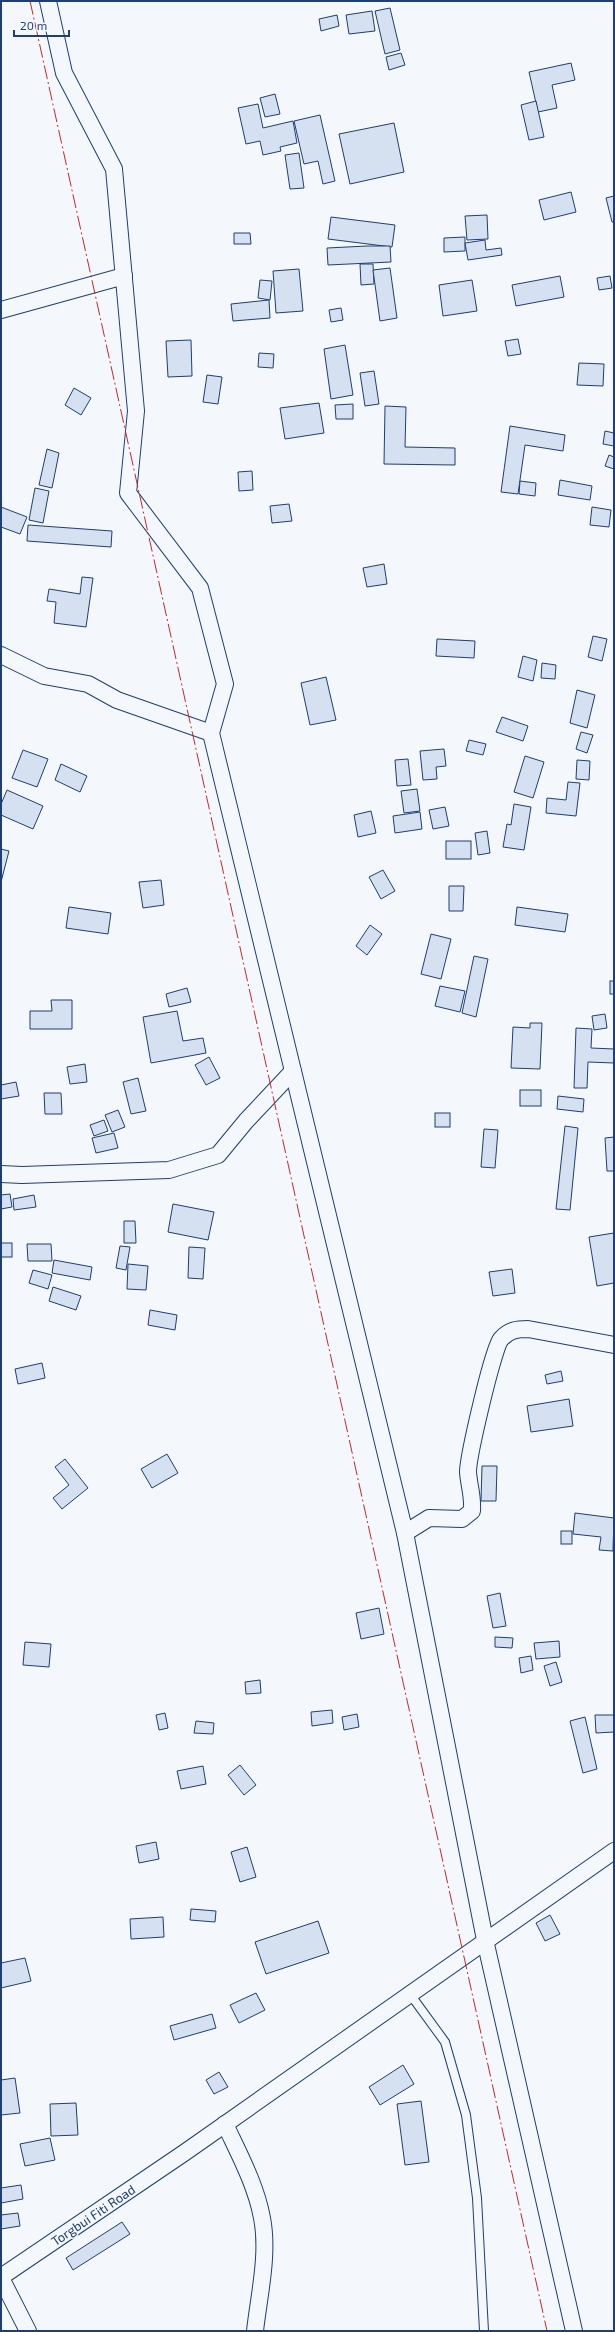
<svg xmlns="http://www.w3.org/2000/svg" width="615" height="2332" viewBox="0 0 615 2332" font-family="'Exo 2',sans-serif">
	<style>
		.building { fill: #d5e0f0; stroke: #1d3f73 }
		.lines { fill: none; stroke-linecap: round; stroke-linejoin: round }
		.service-casing { stroke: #1d3f73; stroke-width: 10 }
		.minor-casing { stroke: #1d3f73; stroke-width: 18 }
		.service { stroke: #f4f7fb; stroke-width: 8 }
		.minor { stroke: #f4f7fb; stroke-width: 16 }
		.power { stroke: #c62828; stroke-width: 1; stroke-dasharray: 14 3 2 3; stroke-linecap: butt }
		.labels { text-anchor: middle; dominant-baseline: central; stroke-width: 3; stroke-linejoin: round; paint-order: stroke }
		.street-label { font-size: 13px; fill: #1d3f73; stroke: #f4f7fb }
	</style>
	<rect width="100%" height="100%" fill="#f4f7fb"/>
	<!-- building -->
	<g class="building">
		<polygon points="390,8 400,50 385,54 375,11"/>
		<polygon points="372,11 375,31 349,34 346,15"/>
		<polygon points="337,15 339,26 321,31 319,19"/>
		<polygon points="401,53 405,65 389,70 386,57"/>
		<polygon points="571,63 575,80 552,85 557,108 538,112 529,72"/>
		<polygon points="275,94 280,114 265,117 260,98"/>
		<polygon points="536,101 544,137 529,140 521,105"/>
		<polygon points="258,104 263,128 293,121 297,143 280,147 281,151 263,155 260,141 246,144 238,108"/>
		<polygon points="320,115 335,181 323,184 318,161 304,164 294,121"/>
		<polygon points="394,123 404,172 350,184 339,134"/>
		<polygon points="299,153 304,188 290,189 285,155"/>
		<polygon points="571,192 576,212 544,220 539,200"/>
		<polygon points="614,196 614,222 612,222 606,198"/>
		<polygon points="487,215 488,239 467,240 465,216"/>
		<polygon points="331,217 395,225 392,247 328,239"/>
		<polygon points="234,233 250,233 251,244 234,244"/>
		<polygon points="465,237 465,251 444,252 444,238"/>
		<polygon points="485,240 486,250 501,248 502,255 468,260 465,243"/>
		<polygon points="367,246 390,246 391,262 328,265 327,248"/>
		<polygon points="360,264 373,264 374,284 361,285"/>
		<polygon points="390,268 397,318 380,321 373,270"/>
		<polygon points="299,269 303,311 276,313 273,271"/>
		<polygon points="560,276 564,297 516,306 512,285"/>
		<polygon points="610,276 612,288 599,290 597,278"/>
		<polygon points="260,280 272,281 270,300 258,298"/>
		<polygon points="472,280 477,311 443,316 439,285"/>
		<polygon points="269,300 270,318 233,321 231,304"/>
		<polygon points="341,308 343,320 331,322 329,310"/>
		<polygon points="518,339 521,354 508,356 505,341"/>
		<polygon points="191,340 192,376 168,377 166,341"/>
		<polygon points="345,345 353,395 331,399 324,349"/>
		<polygon points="259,353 274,354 273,368 258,367"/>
		<polygon points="579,363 604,364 603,386 577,385"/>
		<polygon points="374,371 379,404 365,406 360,373"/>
		<polygon points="207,375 222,377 218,404 203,402"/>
		<polygon points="74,388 91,398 81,415 65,405"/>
		<polygon points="319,403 324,433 285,439 280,408"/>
		<polygon points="353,404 353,419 336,419 335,405"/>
		<polygon points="385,406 406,407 405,447 455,448 455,465 384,464"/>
		<polygon points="510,426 565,435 563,451 525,445 518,494 501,492"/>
		<polygon points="605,431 614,433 614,446 603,444"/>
		<polygon points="47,449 59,453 52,488 39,485"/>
		<polygon points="609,455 614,457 614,469 605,466"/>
		<polygon points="252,471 253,490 239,491 238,472"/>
		<polygon points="560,480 592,486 590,500 558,495"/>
		<polygon points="520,481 536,483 535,496 519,494"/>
		<polygon points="35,488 49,491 43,523 29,520"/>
		<polygon points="289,504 292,521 272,523 270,506"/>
		<polygon points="1,507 27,517 20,534 1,527"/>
		<polygon points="592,507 611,510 609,527 590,525"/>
		<polygon points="28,525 112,531 111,547 27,541"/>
		<polygon points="384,564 387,584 367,587 363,568"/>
		<polygon points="82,577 93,578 86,627 54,623 56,602 47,601 49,589 80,594"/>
		<polygon points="593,636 607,639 602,661 588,657"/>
		<polygon points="437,639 475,641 474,658 436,656"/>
		<polygon points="523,656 537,660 533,681 518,677"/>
		<polygon points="542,663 556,665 555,679 541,678"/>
		<polygon points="326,677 336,720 310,725 301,683"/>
		<polygon points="577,690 595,695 587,728 570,723"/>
		<polygon points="502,717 528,726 523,741 496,732"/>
		<polygon points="581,732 593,735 587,753 576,749"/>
		<polygon points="469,740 486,744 483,755 466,751"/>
		<polygon points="444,749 446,766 436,767 437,779 423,780 420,751"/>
		<polygon points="23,750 48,759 37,787 12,778"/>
		<polygon points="525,756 544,762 533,798 514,792"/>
		<polygon points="408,759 411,785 397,786 395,760"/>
		<polygon points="577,760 590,761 589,780 576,779"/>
		<polygon points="61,764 87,776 80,792 55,780"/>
		<polygon points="568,782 580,783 576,816 546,813 547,798 566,800"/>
		<polygon points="417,789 420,811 404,813 401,791"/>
		<polygon points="7,790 43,806 33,829 1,815 1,804"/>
		<polygon points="514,804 531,807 524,850 503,847 507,824 511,825"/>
		<polygon points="445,807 449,826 433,829 429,810"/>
		<polygon points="371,811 376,833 358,837 354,815"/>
		<polygon points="420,812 422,829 395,833 393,816"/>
		<polygon points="487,831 490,853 478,855 475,833"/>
		<rect x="446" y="841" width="25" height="18"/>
		<polygon points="1,849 9,851 1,882"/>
		<polygon points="383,870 395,891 381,899 369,877"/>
		<polygon points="161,880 164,905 143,908 139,882"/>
		<polygon points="449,886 464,886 463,911 449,911"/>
		<polygon points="69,907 111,913 108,934 66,928"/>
		<polygon points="517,907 568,914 565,932 515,925"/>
		<polygon points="370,925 382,934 367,955 356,946"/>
		<polygon points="431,934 451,939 441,979 421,974"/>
		<polygon points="474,956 488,959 476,1017 462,1013"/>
		<rect x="610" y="981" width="4" height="13"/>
		<polygon points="440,986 465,991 460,1012 435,1006"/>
		<polygon points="187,988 191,1002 169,1007 166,994"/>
		<polygon points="51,1000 72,1000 72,1029 30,1029 30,1011 52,1011"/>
		<polygon points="177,1011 183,1041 203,1038 206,1053 151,1063 143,1017"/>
		<polygon points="605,1014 607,1028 594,1030 592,1016"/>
		<polygon points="530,1023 542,1023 540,1069 511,1068 513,1027 530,1028"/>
		<polygon points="576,1028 592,1029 591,1048 614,1049 614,1063 588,1062 587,1088 574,1088"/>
		<polygon points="209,1057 220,1078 206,1085 195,1065"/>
		<polygon points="85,1064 87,1082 70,1084 67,1067"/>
		<polygon points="138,1078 146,1111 131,1114 123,1082"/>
		<polygon points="16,1082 19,1096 1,1099 1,1085"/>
		<rect x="520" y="1090" width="21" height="16"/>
		<polygon points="44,1093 61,1093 62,1114 45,1114"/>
		<polygon points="558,1096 584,1099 583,1112 557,1109"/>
		<polygon points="118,1110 125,1127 112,1132 105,1115"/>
		<rect x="435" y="1113" width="15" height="14"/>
		<polygon points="104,1120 108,1131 94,1136 90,1125"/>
		<polygon points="565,1126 578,1128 570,1210 556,1209"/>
		<polygon points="484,1129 498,1130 495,1168 481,1167"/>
		<polygon points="114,1133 118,1148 96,1153 92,1138"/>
		<polygon points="614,1137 614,1171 607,1171 605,1138"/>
		<polygon points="10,1194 12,1207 1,1209 1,1195"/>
		<polygon points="34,1195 36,1207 14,1210 13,1199"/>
		<polygon points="173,1204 214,1212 208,1240 168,1232"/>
		<polygon points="124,1221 135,1221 136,1243 124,1243"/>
		<polygon points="614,1233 614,1283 597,1286 589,1237"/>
		<rect x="1" y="1243" width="11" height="14"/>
		<polygon points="27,1244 51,1244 52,1261 28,1261"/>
		<polygon points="120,1246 130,1247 126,1270 116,1268"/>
		<polygon points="189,1247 205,1248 203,1279 188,1278"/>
		<polygon points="54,1260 92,1267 90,1280 52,1273"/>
		<polygon points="128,1264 148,1266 146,1290 127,1289"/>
		<polygon points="512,1269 515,1293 493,1296 489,1272"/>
		<polygon points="33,1270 52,1275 48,1289 29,1283"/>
		<polygon points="53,1287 81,1296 76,1310 49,1301"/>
		<polygon points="150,1310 177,1315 175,1330 148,1325"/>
		<polygon points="42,1363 45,1378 18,1384 15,1369"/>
		<polygon points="561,1371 563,1381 547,1384 545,1375"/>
		<polygon points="569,1399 573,1426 531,1432 527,1406"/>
		<polygon points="167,1454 178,1473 152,1488 141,1469"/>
		<polygon points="65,1459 88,1488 62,1509 53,1498 69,1485 55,1467"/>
		<polygon points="482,1466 497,1466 496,1501 481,1501"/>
		<polygon points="575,1513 614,1518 613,1551 599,1550 601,1537 573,1534"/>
		<rect x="561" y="1531" width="11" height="13"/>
		<polygon points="500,1593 506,1626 493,1628 487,1596"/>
		<polygon points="379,1608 384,1634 361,1639 356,1613"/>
		<polygon points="495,1637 513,1638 512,1648 495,1647"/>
		<polygon points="559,1641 560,1657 536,1659 534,1643"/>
		<polygon points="25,1642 51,1644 49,1667 23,1665"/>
		<polygon points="531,1656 533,1670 521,1673 519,1658"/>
		<polygon points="556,1662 562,1682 550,1686 544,1666"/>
		<polygon points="260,1680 261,1693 246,1694 245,1682"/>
		<polygon points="332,1710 333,1723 312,1726 311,1712"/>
		<polygon points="165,1713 168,1728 159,1730 156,1715"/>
		<polygon points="357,1714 359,1727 344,1730 342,1717"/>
		<polygon points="595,1715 614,1715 614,1732 596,1733"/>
		<polygon points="585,1717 597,1769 583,1773 570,1721"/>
		<polygon points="196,1721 214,1723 213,1734 194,1733"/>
		<polygon points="240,1765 256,1785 244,1795 228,1775"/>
		<polygon points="203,1766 206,1784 181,1789 177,1771"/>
		<polygon points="156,1842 159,1859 139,1863 136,1846"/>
		<polygon points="247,1847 256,1877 240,1882 231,1852"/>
		<polygon points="191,1909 216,1911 215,1922 190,1920"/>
		<polygon points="550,1915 560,1934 545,1941 536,1923"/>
		<polygon points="163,1917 164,1937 131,1939 130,1919"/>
		<polygon points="318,1921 329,1953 266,1974 255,1942"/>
		<polygon points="25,1958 31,1981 1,1988 1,1963"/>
		<polygon points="256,1993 265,2010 239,2023 230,2005"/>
		<polygon points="212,2014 216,2028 174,2040 170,2026"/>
		<polygon points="403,2065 414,2084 380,2105 369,2087"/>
		<polygon points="219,2072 228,2087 214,2094 206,2080"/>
		<polygon points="15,2078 20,2113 1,2115 1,2080"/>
		<polygon points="421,2101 429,2162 405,2165 397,2104"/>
		<polygon points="76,2103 78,2135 51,2136 50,2104"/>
		<polygon points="50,2138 55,2160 25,2166 20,2144"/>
		<polygon points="21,2185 23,2199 1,2203 1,2188"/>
		<polygon points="18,2213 20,2226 1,2229 1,2215"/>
		<polygon points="122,2222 130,2234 73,2270 66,2258"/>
	</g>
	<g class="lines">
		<defs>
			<polyline id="service" points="410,1994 445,2042 466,2115 477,2198 484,2331"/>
			<g id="minor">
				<polyline points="48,1 64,73 114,169 136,411 128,493 200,588 225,684 211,733 405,1533 485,1940 574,2331"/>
				<polyline points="1,310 124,276"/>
				<polyline points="1,655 44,676 88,684 117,700 211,733"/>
				<polyline points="1,1174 22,1175 169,1170 218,1155 246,1121 293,1071"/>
				<path d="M405 1533 429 1518 462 1519 472 1511C473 1495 469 1486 468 1472 468 1457 493 1348 501 1339 509 1330 517 1329 528 1329L614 1345"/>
				<path d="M225 2124C239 2154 256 2185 262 2218 269 2254 259 2295 255 2331"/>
				<polyline points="1,2277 184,2153 614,1851"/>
				<polyline points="1,2278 28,2331"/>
			</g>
		</defs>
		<!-- service casing -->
		<use href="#service" class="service-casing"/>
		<!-- minor casing -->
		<use href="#minor" class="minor-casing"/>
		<!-- service -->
		<use href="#service" class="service"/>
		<!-- minor -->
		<use href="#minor" class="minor"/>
		<!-- power -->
		<polyline class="power" points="30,1 547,2331"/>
	</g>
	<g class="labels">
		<!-- street labels -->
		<g class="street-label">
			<text transform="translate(93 2215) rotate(-34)">Torgbui Fiti Road</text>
		</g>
	</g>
	<!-- border -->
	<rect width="615" height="2332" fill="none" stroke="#1d3f73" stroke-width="4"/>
	<!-- scale -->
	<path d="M14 30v6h55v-6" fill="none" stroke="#1d3f73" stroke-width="2"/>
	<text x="20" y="30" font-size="12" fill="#1d3f73" stroke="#f4f7fb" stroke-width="3" paint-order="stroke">20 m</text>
</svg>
